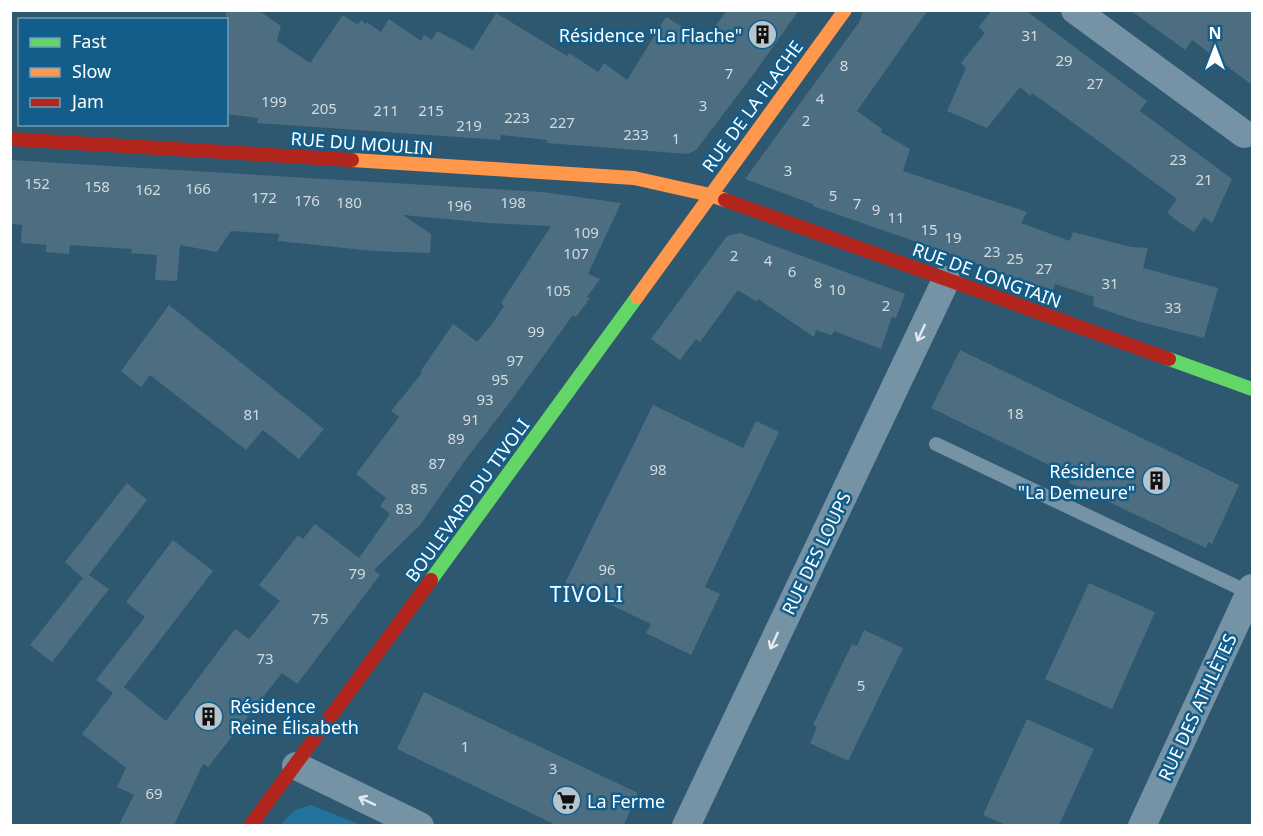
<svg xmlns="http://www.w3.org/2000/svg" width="1263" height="836" viewBox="0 0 1263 836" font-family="'Noto Sans',sans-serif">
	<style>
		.green { fill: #2373a0 }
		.building { fill: #4d6e81 }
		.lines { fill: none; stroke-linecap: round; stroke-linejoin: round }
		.lane { stroke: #7593a5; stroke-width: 14 }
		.street { stroke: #7593a5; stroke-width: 28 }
		.fast { stroke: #63d668; stroke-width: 14 }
		.slow { stroke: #ff974d; stroke-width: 14 }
		.jam { stroke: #b3261e; stroke-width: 14 }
		.oneway { stroke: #e3e9ed }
		.labels { text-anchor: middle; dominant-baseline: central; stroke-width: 5; stroke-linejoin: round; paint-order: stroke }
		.number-label { font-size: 15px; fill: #d2dbe0 }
		.poi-label { font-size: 18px; fill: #fff; stroke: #135d8b; text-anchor: end }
		.street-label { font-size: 18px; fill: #fff; stroke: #135d8b }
		.quarter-label { font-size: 21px; letter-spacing: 1.5px; fill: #fff; stroke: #135d8b }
	</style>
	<rect width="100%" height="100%" fill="#2e5770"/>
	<!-- green -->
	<polygon class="green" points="311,805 361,825 280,825 295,810"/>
	<!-- building -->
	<g class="building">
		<polygon points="226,10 258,10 281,26 277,41 310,63 343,15 358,25 361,20 366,24 367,22 381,32 389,19 421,41 424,35 432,40 437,31 473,50 496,13 567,56 569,53 598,72 604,63 627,80 666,17 705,41 727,10 799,10 753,75 696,150 688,154 547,143 547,140 501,135 500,140 257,123 258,118 226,114"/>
		<polygon points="863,10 928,10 857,111 882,129 881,132 910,149 903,171 1027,212 1021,223 1070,241 1073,232 1131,247 1148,248 1143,268 1218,288 1204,338 1137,321 1093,306 1094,297 1055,284 1053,290 1014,278 957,256 813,206 813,204 745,179 860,21"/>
		<polygon points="992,10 1025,10 1147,101 1140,111 1232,179 1212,223 1204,217 1194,232 1179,222 1167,213 1177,199 1086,132 1032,93 1030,96 1020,87 987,128 947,111 966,68 961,63 985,33 979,27"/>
		<polygon points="1130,10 1252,10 1252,85 1192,40 1185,50"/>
		<polygon points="10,160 543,192 621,203 588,274 600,279 587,297 590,298 576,317 573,315 510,402 466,459 420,525 374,570 380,575 297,684 282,673 208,767 203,764 174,825 119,825 134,795 117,787 126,768 82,734 113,693 96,680 145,617 126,602 173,540 213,571 124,687 166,721 235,629 249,639 280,601 259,585 298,535 303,539 315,524 359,558 390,514 380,506 386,498 356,474 399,417 391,411 422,373 420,372 453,324 477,342 492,324 504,306 501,303 551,226 489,223 403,215 431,234 430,253 373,251 278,241 279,234 231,231 217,252 180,245 177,281 155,280 157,255 131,253 132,249 70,245 69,254 46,252 46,245 21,243 22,225 10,224"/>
		<polygon points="740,233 905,294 896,318 892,317 881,349 834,331 832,335 816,330 814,337 758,299 757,302 738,290 700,342 696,339 680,360 651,339 727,236"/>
		<polygon points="169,305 324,429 299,459 263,430 246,450 150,375 141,387 121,371"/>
		<polygon points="960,350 1239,485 1212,544 1208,542 1206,548 1069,483 1072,476 931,408"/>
		<polygon points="653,405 743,448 756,421 779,432 705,587 720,594 691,655 646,633 651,624 565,583"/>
		<polygon points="127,483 147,500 89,575 109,589 52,662 30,645 83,578 65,562"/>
		<polygon points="1089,583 1155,612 1112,709 1045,679"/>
		<polygon points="864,630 903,648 848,761 810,743 817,727 813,725 824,702 852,644 857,646"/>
		<polygon points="424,692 638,793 624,825 556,825 397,749"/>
		<polygon points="1027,719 1094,749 1059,825 1006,825 983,815"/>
	</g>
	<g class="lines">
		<!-- lane -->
		<polyline class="lane" points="936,444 1250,593"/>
		<!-- street -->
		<g class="street">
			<polyline points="1075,10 1244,134"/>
			<polyline points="296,766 420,826"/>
			<polyline points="686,826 946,280"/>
			<polyline points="1142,826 1252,588"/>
		</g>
		<!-- fast -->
		<g class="fast">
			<polyline points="1169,359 1252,389"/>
			<polyline points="431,580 637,297"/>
		</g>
		<!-- slow -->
		<g class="slow">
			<polyline points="352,160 634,178 710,195 725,200"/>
			<polyline points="637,297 845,10"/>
		</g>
		<!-- jam -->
		<g class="jam">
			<polyline points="10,139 352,160"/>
			<polyline points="725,200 1169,359"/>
			<polyline points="250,826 431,580"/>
		</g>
	</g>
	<!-- one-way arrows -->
	<defs><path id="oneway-shaft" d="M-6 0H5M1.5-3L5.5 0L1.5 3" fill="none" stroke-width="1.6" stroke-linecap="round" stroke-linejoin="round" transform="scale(1.5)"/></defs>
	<g class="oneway">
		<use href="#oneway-shaft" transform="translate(921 333) rotate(115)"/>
		<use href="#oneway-shaft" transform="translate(774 641) rotate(115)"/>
		<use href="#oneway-shaft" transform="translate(367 801) rotate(-155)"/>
	</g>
	<!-- icons -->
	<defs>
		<symbol id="building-disc" viewBox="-11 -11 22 22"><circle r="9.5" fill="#b6c4cd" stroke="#135d8b"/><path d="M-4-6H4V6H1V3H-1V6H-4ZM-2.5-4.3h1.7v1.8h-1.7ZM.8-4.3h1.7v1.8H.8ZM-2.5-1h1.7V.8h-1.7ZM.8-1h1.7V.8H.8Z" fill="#111"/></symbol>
		<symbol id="supermarket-disc" viewBox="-11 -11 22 22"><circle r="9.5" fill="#b6c4cd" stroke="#135d8b"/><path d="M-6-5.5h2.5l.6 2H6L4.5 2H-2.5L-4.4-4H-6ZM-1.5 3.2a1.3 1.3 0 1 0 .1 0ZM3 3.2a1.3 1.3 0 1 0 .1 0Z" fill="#111"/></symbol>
	</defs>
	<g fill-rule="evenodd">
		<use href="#building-disc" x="746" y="18" width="33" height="33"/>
		<use href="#building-disc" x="1140" y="464" width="33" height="33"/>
		<use href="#building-disc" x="192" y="700" width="33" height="33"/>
		<use href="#supermarket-disc" x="550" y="784" width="33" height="33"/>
	</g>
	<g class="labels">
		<!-- number labels -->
		<g class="number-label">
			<text x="1030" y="35">31</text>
			<text x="1064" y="60">29</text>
			<text x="844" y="65">8</text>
			<text x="729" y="73">7</text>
			<text x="1095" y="83">27</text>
			<text x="820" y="98">4</text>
			<text x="274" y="101">199</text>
			<text x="703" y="105">3</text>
			<text x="324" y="108">205</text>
			<text x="386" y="110">211</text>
			<text x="431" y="110">215</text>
			<text x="517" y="117">223</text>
			<text x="806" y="120">2</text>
			<text x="562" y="122">227</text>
			<text x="469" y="125">219</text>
			<text x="636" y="134">233</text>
			<text x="676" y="138">1</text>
			<text x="1178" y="159">23</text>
			<text x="788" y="170">3</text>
			<text x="1204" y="179">21</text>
			<text x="37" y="183">152</text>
			<text x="97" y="186">158</text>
			<text x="198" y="188">166</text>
			<text x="148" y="189">162</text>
			<text x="833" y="195">5</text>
			<text x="264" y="197">172</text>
			<text x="307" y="200">176</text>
			<text x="349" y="202">180</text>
			<text x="513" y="202">198</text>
			<text x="857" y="203">7</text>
			<text x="459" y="205">196</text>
			<text x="876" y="209">9</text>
			<text x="896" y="217">11</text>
			<text x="929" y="229">15</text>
			<text x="586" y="232">109</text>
			<text x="953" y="237">19</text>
			<text x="992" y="251">23</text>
			<text x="576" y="253">107</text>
			<text x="734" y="255">2</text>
			<text x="1015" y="258">25</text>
			<text x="768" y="260">4</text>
			<text x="1044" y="268">27</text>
			<text x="792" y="271">6</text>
			<text x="818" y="282">8</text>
			<text x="1110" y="283">31</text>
			<text x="837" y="289">10</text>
			<text x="558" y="290">105</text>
			<text x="886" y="305">2</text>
			<text x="1173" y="307">33</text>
			<text x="536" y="331">99</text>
			<text x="515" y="360">97</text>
			<text x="500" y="379">95</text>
			<text x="485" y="399">93</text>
			<text x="1015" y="413">18</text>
			<text x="252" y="414">81</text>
			<text x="471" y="419">91</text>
			<text x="456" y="438">89</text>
			<text x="437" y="463">87</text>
			<text x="658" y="469">98</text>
			<text x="419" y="488">85</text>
			<text x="404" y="508">83</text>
			<text x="607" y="569">96</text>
			<text x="357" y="573">79</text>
			<text x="320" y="618">75</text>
			<text x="265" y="658">73</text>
			<text x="861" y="685">5</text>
			<text x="465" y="746">1</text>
			<text x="553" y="768">3</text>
			<text x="154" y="793">69</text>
		</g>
		<!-- poi labels -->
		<g class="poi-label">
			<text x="742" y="35">Résidence "La Flache"</text>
			<text x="1135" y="471">Résidence<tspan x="1135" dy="21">"La Demeure"</tspan></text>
			<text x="230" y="706" text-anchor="start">Résidence<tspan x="230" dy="21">Reine Élisabeth</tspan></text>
			<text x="587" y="801" text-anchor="start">La Ferme</text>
		</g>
		<!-- street labels -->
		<g class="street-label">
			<text transform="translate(752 106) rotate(-54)">RUE DE LA FLACHE</text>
			<text transform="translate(362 143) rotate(4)">RUE DU MOULIN</text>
			<text transform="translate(987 275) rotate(20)">RUE DE LONGTAIN</text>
			<text transform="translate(467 500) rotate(-54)">BOULEVARD DU TIVOLI</text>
			<text transform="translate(816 553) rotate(-64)">RUE DES LOUPS</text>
			<text transform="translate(1197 707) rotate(-65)">RUE DES ATHLÈTES</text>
		</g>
		<!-- quarter labels -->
		<g class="quarter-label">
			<text x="587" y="594">TIVOLI</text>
		</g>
	</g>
	<!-- border -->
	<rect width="1263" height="836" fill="none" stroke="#ffffff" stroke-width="24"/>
	<!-- legend -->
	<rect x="18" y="18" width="210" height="108" fill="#135d8b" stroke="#719eb9" stroke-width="1.5"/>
	<rect x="30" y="38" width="30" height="9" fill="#63d668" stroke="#719eb9" stroke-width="1.5"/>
	<text x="72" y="48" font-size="18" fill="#ffffff">Fast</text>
	<rect x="30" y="68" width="30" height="9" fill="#ff974d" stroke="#719eb9" stroke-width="1.5"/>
	<text x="72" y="78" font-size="18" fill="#ffffff">Slow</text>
	<rect x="30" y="98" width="30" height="9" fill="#b3261e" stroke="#719eb9" stroke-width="1.5"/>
	<text x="72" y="108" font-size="18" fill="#ffffff">Jam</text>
	<!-- north arrow -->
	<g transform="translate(1215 48)" stroke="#135d8b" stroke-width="4.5" paint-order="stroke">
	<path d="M0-4.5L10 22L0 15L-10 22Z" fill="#ffffff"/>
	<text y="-9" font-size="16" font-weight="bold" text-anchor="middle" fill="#ffffff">N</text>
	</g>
</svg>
